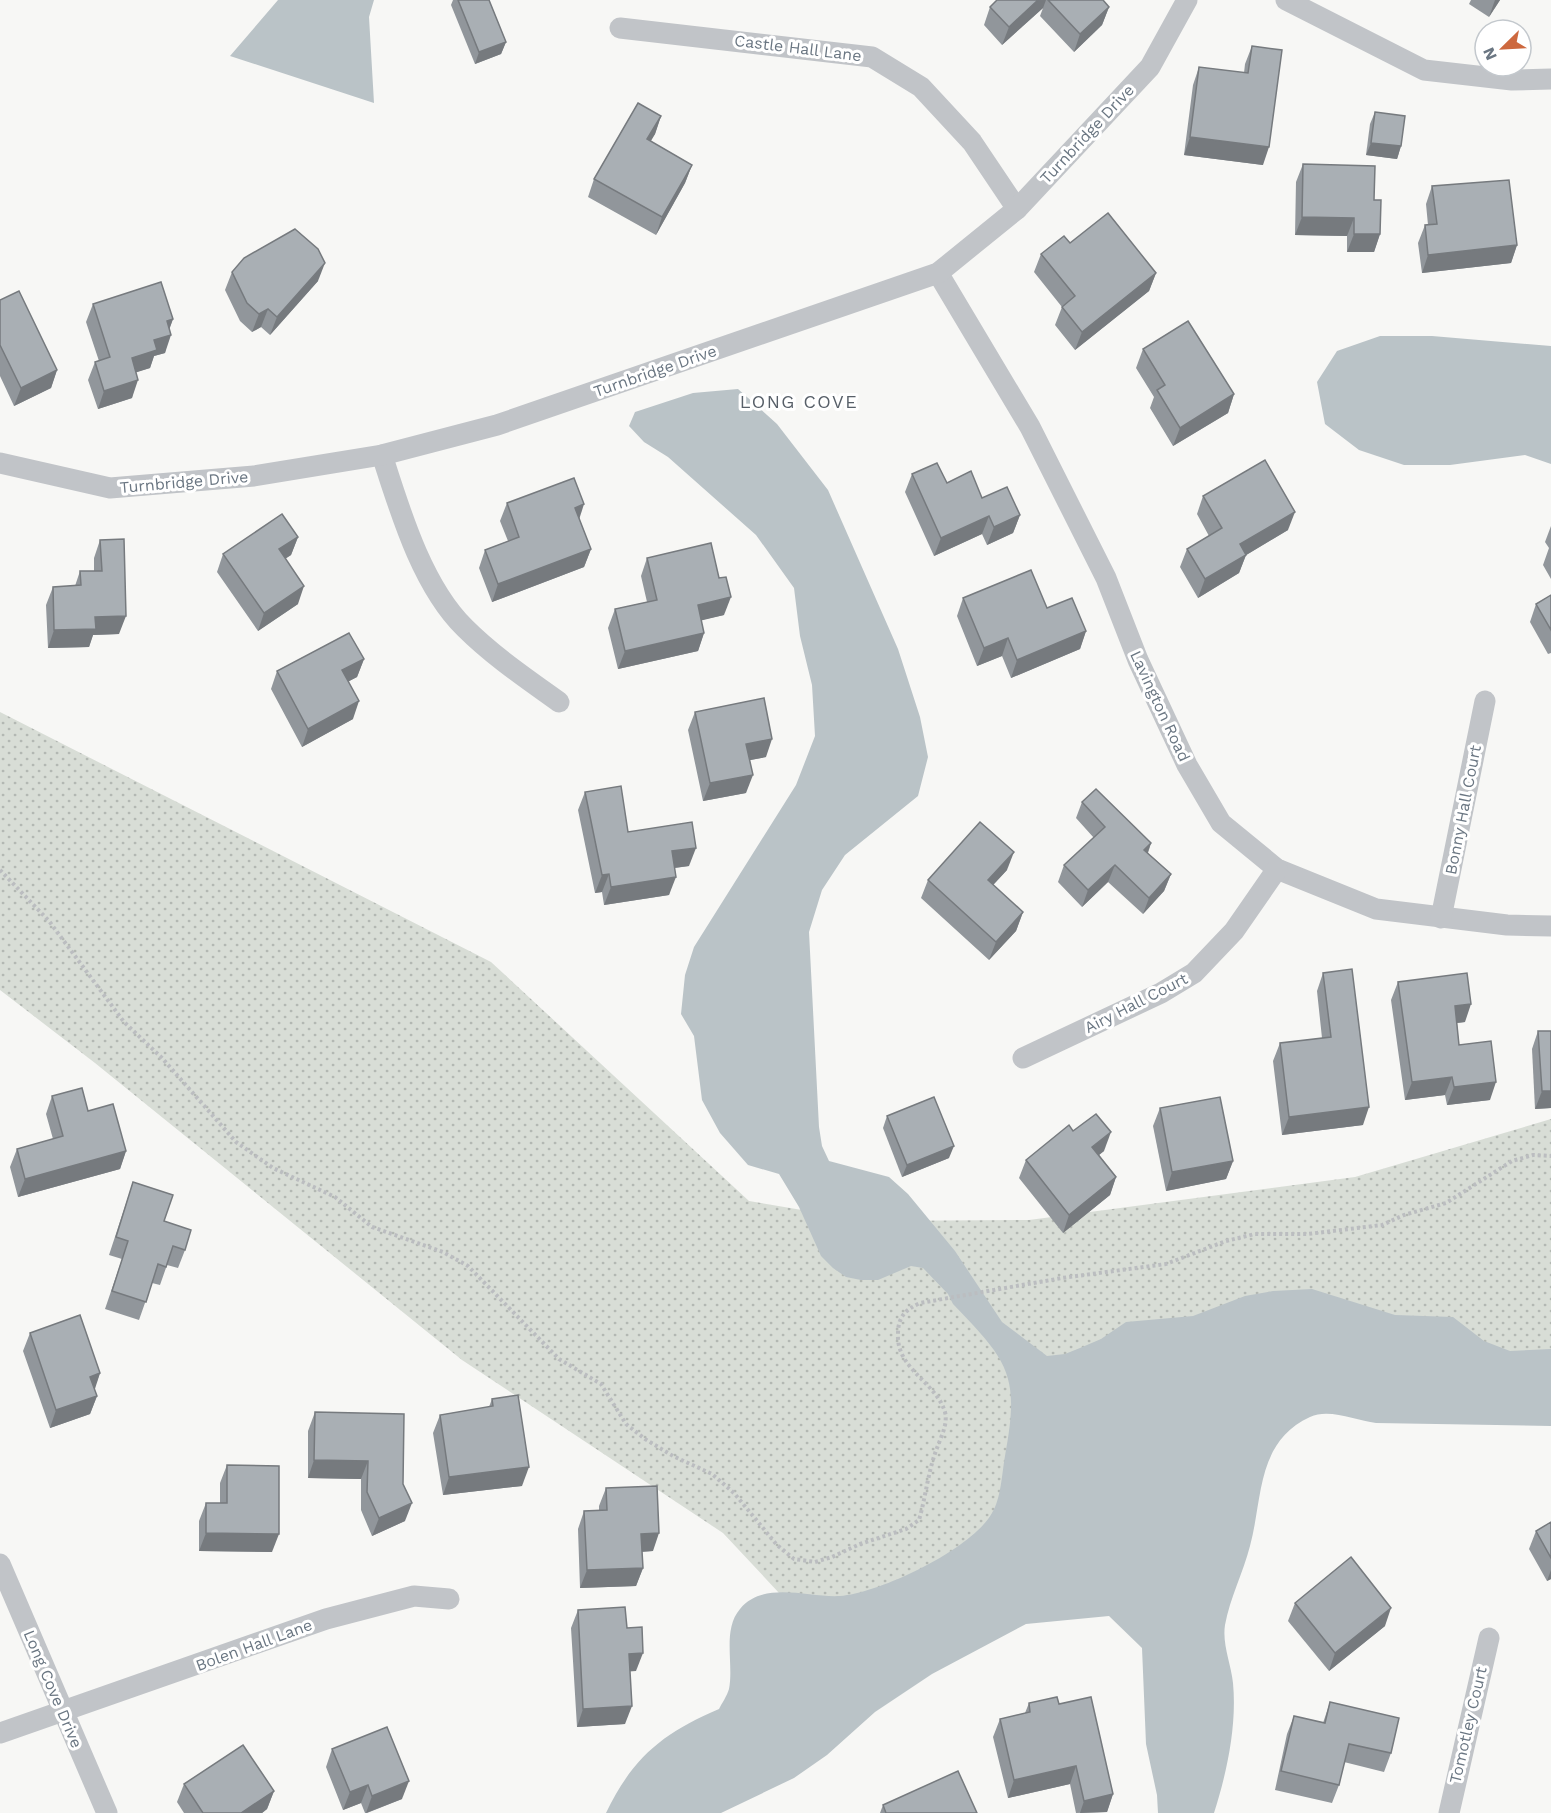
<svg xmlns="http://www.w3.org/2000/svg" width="1551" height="1813" viewBox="0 0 1551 1813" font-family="'Work Sans',sans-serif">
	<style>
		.grass { fill: url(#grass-dots) }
		.water { fill: #bac3c7 }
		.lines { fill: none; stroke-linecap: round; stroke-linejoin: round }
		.path { stroke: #bbbdc0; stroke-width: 4; stroke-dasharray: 3 3; stroke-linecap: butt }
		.street { stroke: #c1c4c8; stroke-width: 21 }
		.wall { fill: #91969b }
		.shaded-wall { fill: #767a7e }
		.building { fill: #a9afb4; stroke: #767a7e; stroke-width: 1.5 }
		.labels { text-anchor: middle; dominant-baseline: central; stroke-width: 6; stroke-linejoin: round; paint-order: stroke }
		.street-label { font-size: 16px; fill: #6a7682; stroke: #fff }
		.neighbourhood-label { font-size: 18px; letter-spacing: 1.5px; fill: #575f68; stroke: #fff }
	</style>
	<defs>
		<pattern id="grass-dots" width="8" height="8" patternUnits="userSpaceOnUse" patternTransform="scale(1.5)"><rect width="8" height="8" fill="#d8ddd6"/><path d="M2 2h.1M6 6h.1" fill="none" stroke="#b3b8b3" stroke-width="1.8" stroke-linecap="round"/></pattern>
	</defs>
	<rect width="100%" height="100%" fill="#f7f7f5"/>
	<!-- grass -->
	<polygon class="grass" points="0,712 491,962 749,1201 867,1221 1029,1220 1355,1177 1551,1119 1551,1383 1387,1375 823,1640 723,1533 462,1360 95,1063 0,990"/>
	<!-- water -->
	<g class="water">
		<polygon points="278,0 374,0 369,17 374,103 230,56"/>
		<polygon points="1380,336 1432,336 1551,346 1551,464 1525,455 1450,465 1404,465 1359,450 1325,424 1317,382 1337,351"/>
		<path d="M738 389 777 424 828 490 898 649 920 717 928 757 918 796 845 855 822 890 809 932 819 1127 822 1146 829 1161 889 1177 908 1194 955 1251 1002 1322 1047 1356 1065 1354 1080 1348 1101 1339 1126 1322 1193 1316 1245 1296 1273 1291 1312 1289 1395 1315 1453 1317 1484 1341 1510 1351 1551 1349V1426L1376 1423C1356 1421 1330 1408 1310 1417 1256 1442 1263 1498 1250 1546 1243 1573 1230 1598 1225 1625 1222 1644 1231 1664 1233 1683 1237 1726 1227 1772 1214 1813H1158L1157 1795 1146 1744 1142 1648 1109 1616 1026 1624 932 1674 875 1712 827 1755 794 1778 721 1813H606C633 1757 663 1733 719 1709 722 1703 727 1696 729 1689 734 1664 722 1630 740 1609 764 1580 809 1598 840 1596 880 1593 972 1549 992 1513 1001 1499 1002 1473 1005 1456 1020 1375 1009 1362 953 1304L948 1294 923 1268 911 1266 878 1280H861L846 1277 833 1268 821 1256 799 1207 779 1174 748 1165 720 1133 702 1100 694 1036 681 1014 685 975 694 947 796 785 815 736 812 685 800 636 794 588 756 535 668 457 644 442 629 426 635 412 693 393Z"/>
	</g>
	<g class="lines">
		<!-- path -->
		<path class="path" d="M0 870 49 921 124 1022 162 1058 236 1142 273 1168 335 1197 372 1227 443 1252 468 1266 559 1359 601 1384 626 1424 645 1439 673 1456 712 1474 734 1493 777 1545 794 1559 815 1562 832 1557 860 1544 906 1529 919 1520C926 1496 928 1471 937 1448 941 1437 948 1424 945 1412 936 1382 896 1369 898 1334 898 1317 905 1310 920 1303L1062 1278 1166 1264 1226 1241 1255 1234H1308L1382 1225 1404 1215 1446 1203 1512 1161 1533 1155 1551 1156"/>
		<!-- street -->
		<g class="street">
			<polyline points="1286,0 1424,70 1512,80 1551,79"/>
			<polyline points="620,28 872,57 921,87 972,142 1017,209"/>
			<polyline points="938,273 1030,427 1106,578 1138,660 1187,765 1221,823 1277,869 1376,909 1507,925 1551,926"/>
			<path d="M382 455C400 511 422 586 465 628 493 656 527 679 559 702"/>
			<polyline points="0,463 110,488 254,476 382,455 497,425 938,273 1017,209 1150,67 1187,0"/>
			<polyline points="1441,918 1485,701"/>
			<polyline points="1023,1058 1161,993 1194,973 1234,931 1277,869"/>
			<polyline points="0,1564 107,1813"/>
			<polyline points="0,1733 326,1619 414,1596 449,1599"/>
			<polyline points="1449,1813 1489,1638"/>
		</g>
	</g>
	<!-- wall -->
	<g class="wall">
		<polygon points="453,0 489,0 506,42 501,54 475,64 451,5"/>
		<polygon points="997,0 1103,0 1109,7 1102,25 1074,52 1040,16 1043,8 1002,45 984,25 990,7"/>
		<polygon points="1471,0 1500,0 1489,17 1469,4"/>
		<polygon points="1252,46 1263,165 1184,155 1193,85 1199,67 1244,73 1245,64"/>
		<polygon points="1375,112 1401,146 1397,159 1366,155 1370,124"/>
		<polygon points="661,116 655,134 650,141 692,165 685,183 656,235 588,197 594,179"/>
		<polygon points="1303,164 1374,200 1380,234 1374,252 1347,252 1347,236 1295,235 1296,182"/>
		<polygon points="1432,186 1517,245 1511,263 1422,273 1418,243 1425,225 1428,225 1426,204"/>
		<polygon points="1070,243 1156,273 1149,291 1075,350 1055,325 1062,307 1034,272 1041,254"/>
		<polygon points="232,272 318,281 270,335 261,327 252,332 240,321 225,290"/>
		<polygon points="0,300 57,370 51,388 14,406 0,376"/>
		<polygon points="93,304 173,319 169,329 165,353 154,356 150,368 136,372 132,398 98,409 88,380 95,362 99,361 86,322"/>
		<polygon points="1143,349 1234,394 1228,413 1173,446 1150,408 1154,397 1136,368"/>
		<polygon points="912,474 947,483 1020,515 1013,533 987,545 982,534 934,556 905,492"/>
		<polygon points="1203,496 1288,530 1246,555 1239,573 1198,598 1180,567 1187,549 1209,536 1197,514"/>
		<polygon points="507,503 579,518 591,549 584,567 492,602 479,568 485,550 508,541 500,521"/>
		<polygon points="1551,526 1551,579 1543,565 1549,548 1545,542"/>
		<polygon points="298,537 291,555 285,559 298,604 258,631 217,572 223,554"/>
		<polygon points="100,540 119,634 93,635 89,647 48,648 46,605 53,587 75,586 80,571 94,571 94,558"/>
		<polygon points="647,558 724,615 701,620 704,633 698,651 618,669 608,628 615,609 647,602 641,576"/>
		<polygon points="1551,595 1551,653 1548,654 1530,622 1536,604"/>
		<polygon points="963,598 1047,608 1086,631 1080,649 1011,678 1002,656 977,666 957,616"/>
		<polygon points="364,659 357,677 349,681 353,719 302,747 271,689 277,671"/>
		<polygon points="695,712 766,757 750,760 746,793 703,801 688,730"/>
		<polygon points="585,792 628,832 689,866 675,868 669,895 604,905 602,892 595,893 578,810"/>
		<polygon points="1082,802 1151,843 1148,853 1171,874 1164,891 1143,914 1108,882 1082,907 1058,882 1064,865 1094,838 1076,818"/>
		<polygon points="1007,870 993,885 1023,912 1016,931 989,960 921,898 928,880"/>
		<polygon points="1323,973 1363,1125 1282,1135 1273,1061 1280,1043 1322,1038 1317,991"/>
		<polygon points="1398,982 1465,1022 1457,1023 1459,1045 1490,1100 1447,1105 1445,1095 1405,1100 1391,1000"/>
		<polygon points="1538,1031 1551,1108 1535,1109 1532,1049"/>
		<polygon points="52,1096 88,1111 126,1151 120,1169 18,1197 10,1167 17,1149 53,1139 46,1114"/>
		<polygon points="1160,1108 1233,1161 1226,1179 1166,1191 1153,1126"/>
		<polygon points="887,1116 949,1158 902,1177 883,1128"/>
		<polygon points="1073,1131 1104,1151 1099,1155 1116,1177 1110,1195 1063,1233 1019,1178 1026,1160"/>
		<polygon points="133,1182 164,1221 185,1250 178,1268 167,1265 160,1285 152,1283 139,1320 105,1309 122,1259 109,1255"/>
		<polygon points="30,1333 100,1373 94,1389 97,1396 90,1414 50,1428 23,1351"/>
		<polygon points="492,1399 522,1486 443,1495 433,1433 440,1415 489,1407"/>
		<polygon points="315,1412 403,1484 405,1521 372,1536 361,1510 361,1479 308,1478 308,1431"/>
		<polygon points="227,1465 272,1552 199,1551 199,1521 206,1503 220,1503 220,1483"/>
		<polygon points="606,1488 653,1551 642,1552 643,1568 636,1586 580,1588 578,1529 584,1511 599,1510 599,1506"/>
		<polygon points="1551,1522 1551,1579 1547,1581 1529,1549 1536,1531"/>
		<polygon points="1295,1603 1385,1626 1329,1671 1288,1621"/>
		<polygon points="578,1610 627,1628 636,1671 630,1671 625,1724 577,1727 571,1628"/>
		<polygon points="1330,1702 1391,1753 1384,1772 1344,1762 1339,1785 1332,1803 1275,1790 1287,1734 1294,1716 1323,1723"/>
		<polygon points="1029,1703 1059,1704 1113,1794 1107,1812 1076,1813 1070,1784 1008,1798 993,1737 1000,1719 1025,1713"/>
		<polygon points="332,1749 402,1799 367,1813 365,1813 361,1803 343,1810 326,1767"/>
		<polygon points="184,1784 274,1791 267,1809 262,1813 184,1813 177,1802"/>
		<polygon points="883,1805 977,1813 880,1813"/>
	</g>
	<!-- shaded-wall -->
	<g class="shaded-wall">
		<polygon points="1038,0 1046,0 1043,8 1002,45 1009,27"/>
		<polygon points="1495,0 1500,0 1489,17"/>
		<polygon points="1109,7 1102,25 1074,52 1080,34"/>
		<polygon points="506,42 501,54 475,64 479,52"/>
		<polygon points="661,116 655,134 641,158 647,139"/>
		<polygon points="1190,137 1269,147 1263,165 1184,155"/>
		<polygon points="1371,143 1401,146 1397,159 1366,155"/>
		<polygon points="692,165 685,183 656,235 662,217"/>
		<polygon points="1302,217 1354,218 1347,236 1295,235"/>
		<polygon points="1354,234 1380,234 1374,252 1347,252"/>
		<polygon points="1517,245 1511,263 1422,273 1428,255"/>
		<polygon points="325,263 318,281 270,335 277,317"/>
		<polygon points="1156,273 1149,291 1075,350 1082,332"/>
		<polygon points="268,309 261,327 252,332 259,314"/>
		<polygon points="173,319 167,336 171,335 165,353 154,356 150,368 125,376 132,358 154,340 167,321"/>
		<polygon points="57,370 51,388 14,406 21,388"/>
		<polygon points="138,380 132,398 98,409 104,391"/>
		<polygon points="1234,394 1228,413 1173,446 1180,428"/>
		<polygon points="584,504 578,523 575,508"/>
		<polygon points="1295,512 1288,530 1233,563 1240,544"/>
		<polygon points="1020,515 1013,533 987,545 994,527"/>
		<polygon points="989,516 982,534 934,556 941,538"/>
		<polygon points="298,537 291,555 272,567 279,549"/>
		<polygon points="591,549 584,567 492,602 498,584"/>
		<polygon points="1246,555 1239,573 1198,598 1205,579"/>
		<polygon points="304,586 298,604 258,631 264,613"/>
		<polygon points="731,597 724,615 691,623 698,605"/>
		<polygon points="126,616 119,634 93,635 89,647 48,648 54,630 95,617"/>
		<polygon points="1086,631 1080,649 1011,678 1017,660"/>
		<polygon points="704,633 698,651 618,669 625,651"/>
		<polygon points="1008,638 1002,656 977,666 984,648"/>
		<polygon points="364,659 357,677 336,688 342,670"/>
		<polygon points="359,701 353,719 302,747 308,729"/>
		<polygon points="772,739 766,757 740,762 746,744"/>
		<polygon points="753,775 746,793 703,801 710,783"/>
		<polygon points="1151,843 1145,860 1144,850"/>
		<polygon points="696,848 689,866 665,869 672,851"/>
		<polygon points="1014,852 1007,870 981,898 988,880"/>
		<polygon points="1115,865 1108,882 1082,907 1088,890"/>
		<polygon points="609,874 602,892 595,893 602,875"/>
		<polygon points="1171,874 1164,891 1143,914 1149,898"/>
		<polygon points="676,877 669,895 604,905 611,887"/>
		<polygon points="1023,912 1016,931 989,960 996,942"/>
		<polygon points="1471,1004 1465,1022 1448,1024 1455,1006"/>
		<polygon points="1452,1077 1445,1095 1405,1100 1412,1082"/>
		<polygon points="1496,1082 1490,1100 1447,1105 1454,1087"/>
		<polygon points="1542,1091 1551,1091 1551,1108 1535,1109"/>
		<polygon points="1369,1107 1363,1125 1282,1135 1289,1117"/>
		<polygon points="1111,1132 1104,1151 1086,1165 1092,1147"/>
		<polygon points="954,1146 949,1158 902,1177 907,1165"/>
		<polygon points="126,1151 120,1169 18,1197 25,1179"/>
		<polygon points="1233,1161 1226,1179 1166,1191 1172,1172"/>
		<polygon points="1116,1177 1110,1195 1063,1233 1069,1215"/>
		<polygon points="100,1373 94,1392 90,1377"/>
		<polygon points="97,1396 90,1414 50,1428 56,1410"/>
		<polygon points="314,1460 368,1461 361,1479 308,1478"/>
		<polygon points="529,1467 522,1486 443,1495 449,1477"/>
		<polygon points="412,1503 405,1521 372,1536 379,1518"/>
		<polygon points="206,1533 279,1534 272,1552 199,1551"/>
		<polygon points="659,1533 653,1551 635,1552 641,1534"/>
		<polygon points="643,1568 636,1586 580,1588 587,1570"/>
		<polygon points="1551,1570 1551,1579 1547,1581"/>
		<polygon points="1391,1608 1385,1626 1329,1671 1335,1653"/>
		<polygon points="643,1653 636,1671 622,1672 629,1654"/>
		<polygon points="632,1706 625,1724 577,1727 583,1709"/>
		<polygon points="1076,1766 1070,1784 1008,1798 1014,1780"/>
		<polygon points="409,1781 402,1799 366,1813 372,1796"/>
		<polygon points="368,1785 361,1803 343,1810 350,1792"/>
		<polygon points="274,1791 267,1809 262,1813 241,1813"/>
		<polygon points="1113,1794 1107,1812 1080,1813 1084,1801"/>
	</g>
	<!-- building -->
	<g class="building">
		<polygon points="458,0 489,0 506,42 479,52"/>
		<polygon points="997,0 1038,0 1009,27 990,7"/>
		<polygon points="1048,0 1103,0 1109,7 1080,34"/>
		<polygon points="1252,46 1282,50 1269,147 1190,137 1199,67 1248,73"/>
		<polygon points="638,103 661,116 647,139 692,165 662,217 594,179"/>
		<polygon points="1375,112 1405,116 1401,146 1371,143"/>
		<polygon points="1303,164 1375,166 1374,200 1381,200 1380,234 1354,234 1354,218 1302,217"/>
		<polygon points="1509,180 1517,245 1428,255 1425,225 1437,224 1432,186"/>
		<polygon points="1108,213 1156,273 1082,332 1062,307 1075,296 1041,254 1064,236 1070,243"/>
		<polygon points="295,229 318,249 325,263 277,317 268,309 259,314 247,303 232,272 244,258"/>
		<polygon points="161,282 173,319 167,321 171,335 154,340 157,350 132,358 138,380 104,391 95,362 110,357 93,304"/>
		<polygon points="19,291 57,370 21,388 0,345 0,300"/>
		<polygon points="1188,321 1234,394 1180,428 1157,390 1165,385 1143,349"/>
		<polygon points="1265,460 1295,512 1240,544 1246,555 1205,579 1187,549 1222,528 1203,496"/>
		<polygon points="937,463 947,483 971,471 982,498 1007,487 1020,515 994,527 989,516 941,538 912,474"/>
		<polygon points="574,478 584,504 575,508 591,549 498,584 485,550 519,537 507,503"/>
		<polygon points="282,514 298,537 279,549 304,586 264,613 223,554"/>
		<polygon points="124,539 126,616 95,617 96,629 54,630 53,587 81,585 80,571 102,571 100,540"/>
		<polygon points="711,543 719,578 726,577 731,597 698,605 704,633 625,651 615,609 657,600 647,558"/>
		<polygon points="1031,570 1047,608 1072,598 1086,631 1017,660 1008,638 984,648 963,598"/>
		<polygon points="1551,595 1551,630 1536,604"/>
		<polygon points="349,633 364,659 342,670 359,701 308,729 277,671"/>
		<polygon points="764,698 772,739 746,744 753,775 710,783 695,712"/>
		<polygon points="621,786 628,832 692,822 696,848 672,851 676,877 611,887 609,874 602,875 585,792"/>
		<polygon points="1096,789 1151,843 1144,850 1171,874 1149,898 1115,865 1088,890 1064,865 1105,827 1082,802"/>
		<polygon points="980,822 1014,852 988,880 1023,912 996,942 928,880"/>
		<polygon points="1352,969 1369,1107 1289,1117 1280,1043 1331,1037 1323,973"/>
		<polygon points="1467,973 1471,1004 1455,1006 1459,1045 1491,1041 1496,1082 1454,1087 1452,1077 1412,1082 1398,982"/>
		<polygon points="1538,1031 1551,1031 1551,1091 1542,1091"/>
		<polygon points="82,1088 88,1111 113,1104 126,1151 25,1179 17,1149 63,1136 52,1096"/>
		<polygon points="934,1097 954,1146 907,1165 887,1116"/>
		<polygon points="1220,1097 1233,1161 1172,1172 1160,1108"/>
		<polygon points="1096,1114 1111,1132 1092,1147 1116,1177 1069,1215 1026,1160 1069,1125 1073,1131"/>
		<polygon points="133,1182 173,1195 164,1221 191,1230 185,1250 173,1246 166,1267 158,1264 146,1302 112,1291 128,1241 116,1237"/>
		<polygon points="80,1315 100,1373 90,1377 97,1396 56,1410 30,1333"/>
		<polygon points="518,1395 529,1467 449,1477 440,1415 493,1406 492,1399"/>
		<polygon points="315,1412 404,1414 403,1484 412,1503 379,1518 367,1492 368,1461 314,1460"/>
		<polygon points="227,1465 279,1466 279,1534 206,1533 206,1503 227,1503"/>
		<polygon points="657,1486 659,1533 641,1534 643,1568 587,1570 584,1511 607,1510 606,1488"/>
		<polygon points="1551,1522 1551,1558 1536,1531"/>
		<polygon points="1351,1557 1391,1608 1335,1653 1295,1603"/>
		<polygon points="625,1607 627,1628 642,1627 643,1653 629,1654 632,1706 583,1709 578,1610"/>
		<polygon points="1057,1697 1059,1704 1091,1697 1113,1794 1084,1801 1076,1766 1014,1780 1000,1719 1030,1712 1029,1703"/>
		<polygon points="1330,1702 1399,1718 1391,1753 1349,1744 1339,1785 1281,1771 1294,1716 1325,1723"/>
		<polygon points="387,1727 409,1781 372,1796 368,1785 350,1792 332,1749"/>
		<polygon points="243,1745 274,1791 241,1813 203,1813 184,1784"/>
		<polygon points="958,1771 977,1813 886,1813 883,1805"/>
	</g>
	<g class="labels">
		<!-- street labels -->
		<g class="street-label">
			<text transform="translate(798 48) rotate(7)">Castle Hall Lane</text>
			<text transform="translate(1087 134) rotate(-47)">Turnbridge Drive</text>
			<text transform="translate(655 371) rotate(-19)">Turnbridge Drive</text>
			<text transform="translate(184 482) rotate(-5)">Turnbridge Drive</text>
			<text transform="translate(1160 706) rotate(65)">Lavington Road</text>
			<text transform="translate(1463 810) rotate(-79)">Bonny Hall Court</text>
			<text transform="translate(1136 1003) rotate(-27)">Airy Hall Court</text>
			<text transform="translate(254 1645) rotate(-20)">Bolen Hall Lane</text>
			<text transform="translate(53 1689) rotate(67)">Long Cove Drive</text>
			<text transform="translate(1468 1725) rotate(-77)">Tomotley Court</text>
		</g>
		<!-- neighbourhood labels -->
		<g class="neighbourhood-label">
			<text x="799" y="401">LONG COVE</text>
		</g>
	</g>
	<!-- north arrow -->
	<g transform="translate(1503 48) rotate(246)"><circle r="28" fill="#ffffff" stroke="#c3c8cd" stroke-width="1.5"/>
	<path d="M0-4.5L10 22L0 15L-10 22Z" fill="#cd683e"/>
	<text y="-9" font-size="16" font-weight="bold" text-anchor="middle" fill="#6a7682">N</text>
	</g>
</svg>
